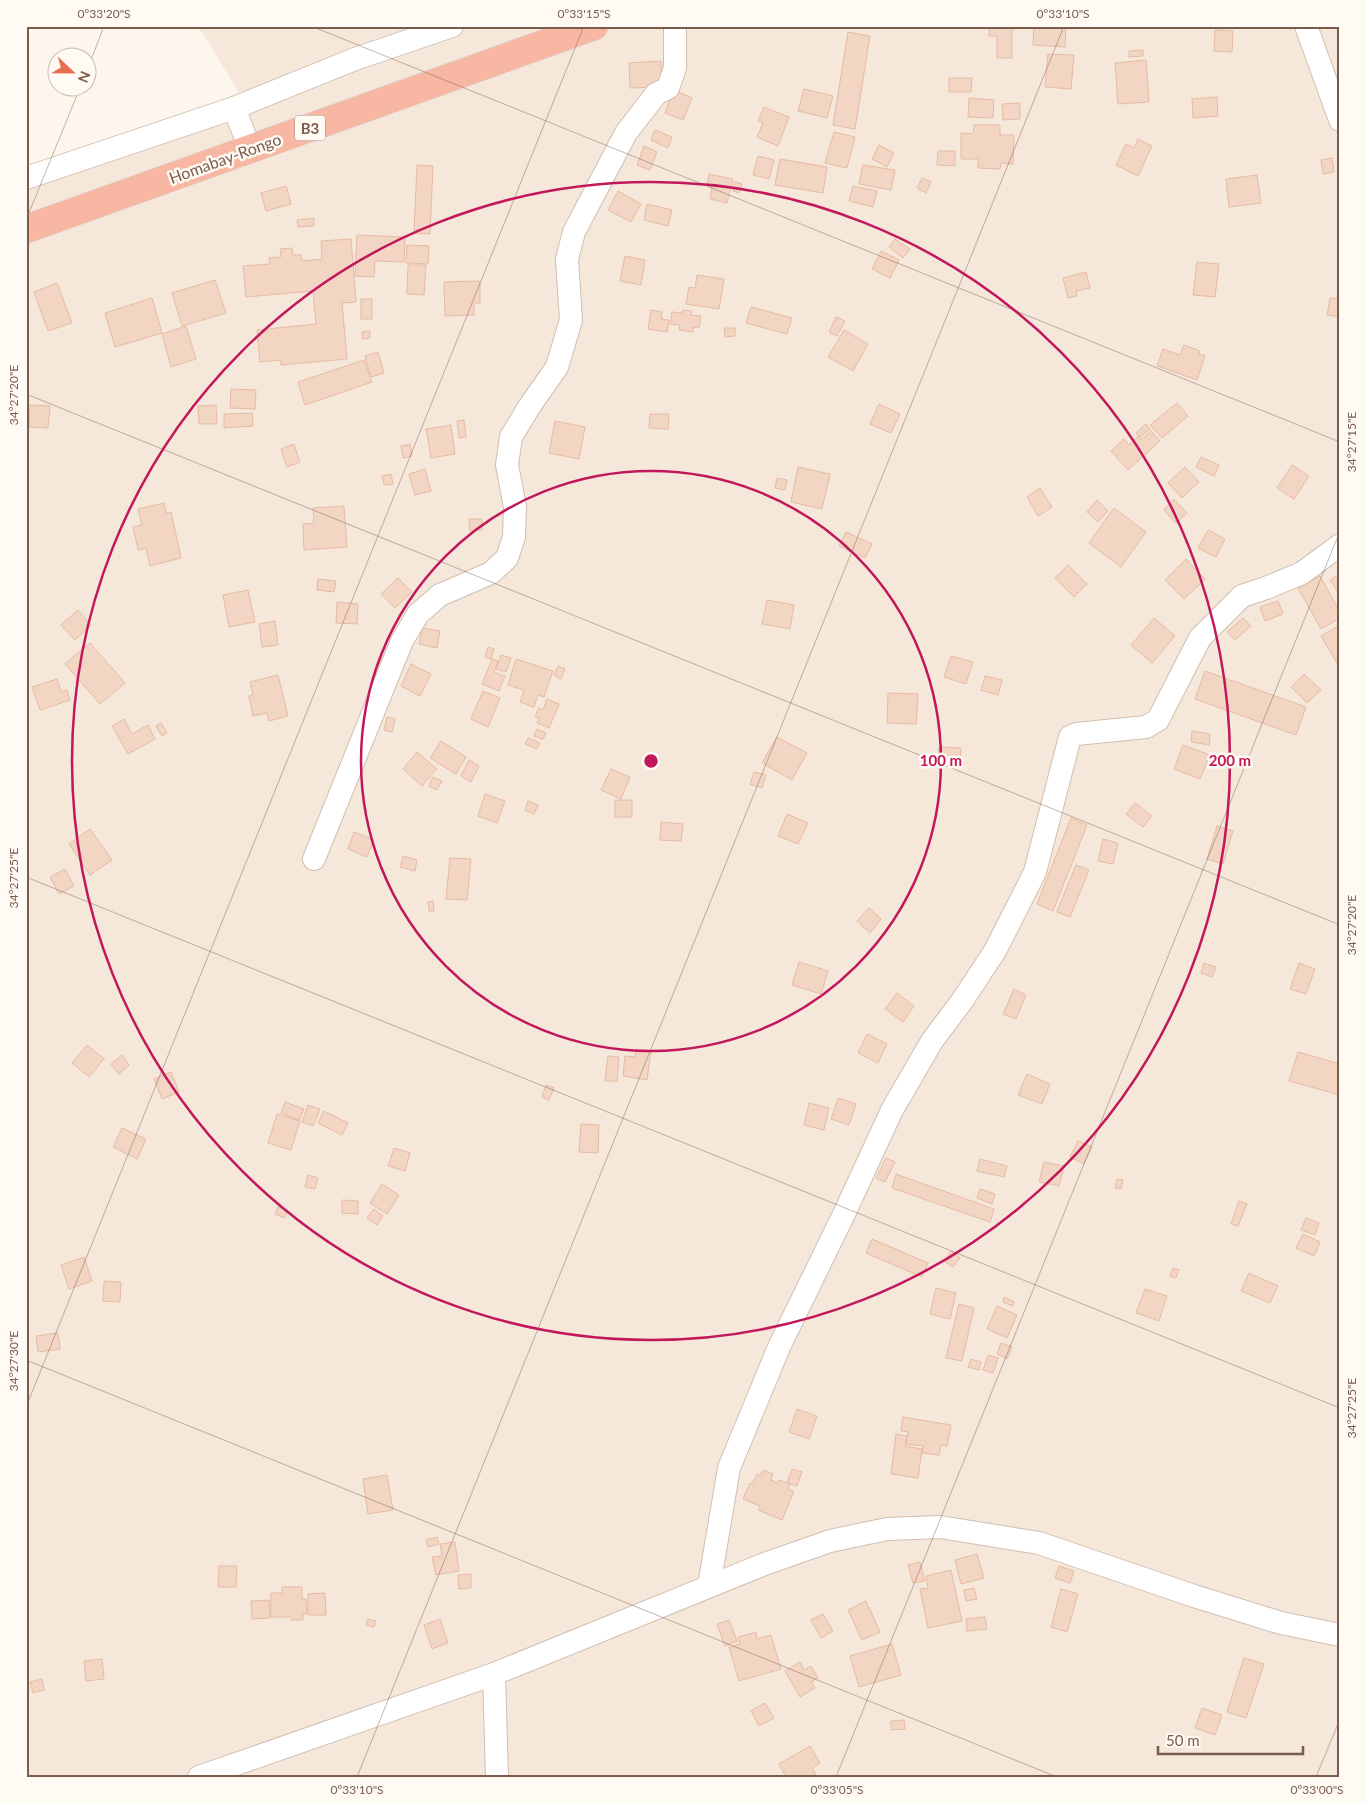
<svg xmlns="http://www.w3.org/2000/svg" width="1366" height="1803" viewBox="0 0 1366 1803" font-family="Lato,sans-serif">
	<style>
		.residential { fill: #f5e8da }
		.building { fill: #f3d5c3; stroke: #e6bba3 }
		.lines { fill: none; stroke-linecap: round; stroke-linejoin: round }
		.minor-casing { stroke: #d1beb0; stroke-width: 24 }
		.highway-casing { stroke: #dad1cd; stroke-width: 29 }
		.minor { stroke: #fff; stroke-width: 22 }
		.highway { stroke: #f7b7a3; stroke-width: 28 }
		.ticks { fill: none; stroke: #7a5c4d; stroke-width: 1; stroke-opacity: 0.45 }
		.ring { fill: none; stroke: #c2185b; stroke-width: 2.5 }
		.labels { text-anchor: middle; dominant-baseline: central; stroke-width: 5; stroke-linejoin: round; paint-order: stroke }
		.shield { fill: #fffaf3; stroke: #a28b7f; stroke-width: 1 }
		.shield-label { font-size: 15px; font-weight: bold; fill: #7a5c4d }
		.street-label { font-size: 16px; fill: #7a5c4d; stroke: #fffaf3 }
		.centre { fill: #c2185b; stroke: #fffaf3; stroke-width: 2.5 }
		.ring-label { font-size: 15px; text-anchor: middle; font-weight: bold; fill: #c2185b; stroke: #fffaf3; stroke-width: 5; stroke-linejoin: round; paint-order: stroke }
		.neatline { fill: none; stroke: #7a5c4d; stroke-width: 2 }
		.ticks-label { font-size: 12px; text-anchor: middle; fill: #7a5c4d }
	</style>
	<rect width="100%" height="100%" fill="#fdf6ec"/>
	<!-- residential -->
	<polygon class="residential" points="198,26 1340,26 1340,1777 26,1777 26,174 243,99"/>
	<!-- building -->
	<g class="building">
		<polygon points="989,26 1012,26 1012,58 997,58 997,36 989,36"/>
		<polygon points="1034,26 1066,26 1065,47 1033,45"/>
		<polygon points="1215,30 1233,31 1232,52 1214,51"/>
		<polygon points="848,32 870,36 855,129 833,125"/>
		<polygon points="1143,50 1143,56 1129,57 1129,51"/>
		<polygon points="1048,54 1074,55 1071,89 1045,87"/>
		<polygon points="1146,60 1149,102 1118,104 1115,63"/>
		<polygon points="661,61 662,87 630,88 629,63"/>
		<polygon points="949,78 972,78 971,92 949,92"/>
		<polygon points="804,89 833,96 827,118 798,111"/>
		<polygon points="674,90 692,98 683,120 665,113"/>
		<polygon points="1217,97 1218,116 1193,118 1192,99"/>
		<polygon points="969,98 994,100 993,118 968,117"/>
		<polygon points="1020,103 1020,119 1003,120 1002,104"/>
		<polygon points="764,107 789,117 778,146 757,137 763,123 758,121"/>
		<polygon points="974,125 1000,125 1000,135 1014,135 1013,164 1001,163 1000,169 978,168 978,159 961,159 961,133 973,134"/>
		<polygon points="655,130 672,137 668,148 651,140"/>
		<polygon points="834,132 855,137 847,168 825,163"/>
		<polygon points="1138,139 1152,146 1138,176 1116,165 1126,144 1134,148"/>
		<polygon points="879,145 894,153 887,167 872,159"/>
		<polygon points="644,146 657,152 650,170 637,165"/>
		<polygon points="938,151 955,151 955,166 937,165"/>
		<polygon points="758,156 774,160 769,179 753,175"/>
		<polygon points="1332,158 1334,172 1323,174 1321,160"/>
		<polygon points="780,159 827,167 823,193 775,185"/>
		<polygon points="417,165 433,166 430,234 414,233"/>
		<polygon points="863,165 895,170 891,190 859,184"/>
		<polygon points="709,174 733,179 727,203 710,199 712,187 707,185"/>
		<polygon points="1257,175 1261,203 1229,207 1226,179"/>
		<polygon points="922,178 931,182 926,193 917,188"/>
		<polygon points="735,182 742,184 739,193 733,191"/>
		<polygon points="286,186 291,204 266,211 261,193"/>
		<polygon points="853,186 877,191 873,207 849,201"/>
		<polygon points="618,191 641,204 631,222 608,210"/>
		<polygon points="647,204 672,210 668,226 644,220"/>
		<polygon points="314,218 314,226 298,227 297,220"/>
		<polygon points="357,235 405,237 404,262 375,261 374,277 355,276"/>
		<polygon points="351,239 356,302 342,303 347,359 281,365 281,360 260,362 257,330 316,324 313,291 246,297 243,266 270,264 269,258 281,257 280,249 292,248 293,255 301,255 302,261 322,259 321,241"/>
		<polygon points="895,239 910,249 903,258 889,247"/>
		<polygon points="407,245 429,246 428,264 406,263"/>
		<polygon points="881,251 899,260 890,278 872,269"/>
		<polygon points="625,256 645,260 641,285 620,281"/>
		<polygon points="1197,262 1219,264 1215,297 1193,295"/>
		<polygon points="408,265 426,265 424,295 407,294"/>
		<polygon points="1086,272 1090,288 1076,291 1077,296 1068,298 1063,278"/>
		<polygon points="697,275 724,279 719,309 686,304 689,287 695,288"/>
		<polygon points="215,280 226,313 182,326 172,293"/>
		<polygon points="480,281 480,303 474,303 474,315 445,316 444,282"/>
		<polygon points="57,283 72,323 48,331 34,292"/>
		<polygon points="152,298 162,333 115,347 105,313"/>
		<polygon points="1330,298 1340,299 1340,317 1327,315"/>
		<rect x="361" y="299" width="11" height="20"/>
		<polygon points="751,307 792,318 787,334 746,323"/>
		<polygon points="651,310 662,312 661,319 669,320 667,332 648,329"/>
		<polygon points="683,310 692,311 691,315 701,316 699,328 693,327 693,332 679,330 680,325 670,324 672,312 682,313"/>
		<polygon points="836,317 845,321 837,336 829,332"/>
		<polygon points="186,326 196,359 171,367 162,334"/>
		<polygon points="724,328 735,328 735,336 725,337"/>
		<polygon points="844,330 868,344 853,371 828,357"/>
		<polygon points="370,331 370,338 362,339 362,332"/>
		<polygon points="1184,345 1200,351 1199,354 1205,356 1197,380 1157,366 1163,349 1180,355"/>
		<polygon points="378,352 384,373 371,377 365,356"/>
		<polygon points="364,360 372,382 305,405 298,382"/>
		<polygon points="231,389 256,390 255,409 230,408"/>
		<polygon points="1177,403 1188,416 1162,438 1150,425"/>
		<polygon points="879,404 900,414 891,433 870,424"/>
		<polygon points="30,405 50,406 48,428 29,427"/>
		<polygon points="216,405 217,424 199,424 198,406"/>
		<polygon points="252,413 253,426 224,428 224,414"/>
		<polygon points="650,414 669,414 668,429 649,428"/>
		<polygon points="464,420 466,437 459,438 457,421"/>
		<polygon points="555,421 585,427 579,459 549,453"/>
		<polygon points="1146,424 1150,429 1140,437 1136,433"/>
		<polygon points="451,425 455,454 431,458 426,429"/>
		<polygon points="1151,431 1160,441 1128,470 1111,451 1124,439 1129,445 1138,436 1141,440"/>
		<polygon points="294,444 300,462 287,467 281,449"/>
		<polygon points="410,444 412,456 403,458 401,446"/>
		<polygon points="1201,457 1219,465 1214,476 1196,467"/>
		<polygon points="1292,465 1309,476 1294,499 1277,488"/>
		<polygon points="798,467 830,474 822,509 791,502"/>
		<polygon points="1185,467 1199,482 1182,498 1168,483"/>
		<polygon points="425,469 431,491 415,495 409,474"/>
		<polygon points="391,474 393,484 384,485 382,476"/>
		<polygon points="777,478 787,480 785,490 775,488"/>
		<polygon points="1040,488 1052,507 1038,516 1027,497"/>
		<polygon points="1174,499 1187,513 1176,523 1164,510"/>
		<polygon points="1097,500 1108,511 1098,522 1087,512"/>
		<polygon points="164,503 166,513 171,512 181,558 150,566 146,548 138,550 133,527 142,525 138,509"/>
		<polygon points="344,506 347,547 304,550 303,524 314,523 313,508"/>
		<polygon points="1114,508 1146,532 1121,567 1089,543"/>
		<polygon points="469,519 482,519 482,530 470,531"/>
		<polygon points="1208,530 1225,539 1216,557 1198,548"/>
		<polygon points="846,532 872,544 865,558 839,546"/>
		<polygon points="1186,559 1205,579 1184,599 1165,580"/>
		<polygon points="1068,565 1087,584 1074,597 1055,578"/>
		<polygon points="1340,574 1340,595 1330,580"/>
		<polygon points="1320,576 1340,612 1340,618 1321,629 1298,588"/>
		<polygon points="398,578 412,592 395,608 381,594"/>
		<polygon points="318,579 336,581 334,592 317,590"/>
		<polygon points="248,590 255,622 229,627 223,595"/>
		<polygon points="767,600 794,605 790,629 762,624"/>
		<polygon points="1278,601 1283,614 1265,621 1260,607"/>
		<polygon points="337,602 358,604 357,624 336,623"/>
		<polygon points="78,610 91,625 75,640 61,625"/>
		<polygon points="1154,618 1175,636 1152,663 1131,645"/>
		<polygon points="1243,618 1251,626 1235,640 1227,632"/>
		<polygon points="275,621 278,645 262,647 259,624"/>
		<polygon points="1340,625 1340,668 1321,636"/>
		<polygon points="422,628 440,631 437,648 419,644"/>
		<polygon points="90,643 125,683 100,704 65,664"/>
		<polygon points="488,647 494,649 491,659 485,657"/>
		<polygon points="501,655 511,658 506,672 496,669"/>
		<polygon points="951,656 973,662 966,684 944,677"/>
		<polygon points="492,659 498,661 494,672 505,676 499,691 482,684"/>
		<polygon points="516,659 553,671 544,697 538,695 534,707 520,702 524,690 508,685"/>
		<polygon points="411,664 431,674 420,696 401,686"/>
		<polygon points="558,666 565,669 561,679 554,675"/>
		<polygon points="1205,671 1306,707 1296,735 1195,699"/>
		<polygon points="1304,674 1321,690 1307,703 1291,687"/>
		<polygon points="278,675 288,716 269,721 267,713 253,716 249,696 253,695 250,682"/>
		<polygon points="985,676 1002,680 998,695 981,690"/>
		<polygon points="57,679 61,692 67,690 70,700 40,710 32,687"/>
		<polygon points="483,691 500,698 488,727 471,719"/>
		<polygon points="888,693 918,694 916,724 887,723"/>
		<polygon points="547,699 559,704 549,728 537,723 539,718 535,716 539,708 543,710"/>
		<polygon points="387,717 395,719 392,732 384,730"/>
		<polygon points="124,719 132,734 148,725 155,739 128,754 112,726"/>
		<polygon points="161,723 167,733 162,736 156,726"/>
		<polygon points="537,729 546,733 543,739 534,736"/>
		<polygon points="1192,731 1210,734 1209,745 1191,742"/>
		<polygon points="777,737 807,753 792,780 762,763"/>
		<polygon points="528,738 540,743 537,749 525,744"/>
		<polygon points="441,741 466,757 456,774 430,758"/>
		<polygon points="1183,745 1210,755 1200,779 1174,769"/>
		<polygon points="939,747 961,748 960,763 938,761"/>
		<polygon points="417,752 437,769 422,786 403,769"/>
		<polygon points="469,760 479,766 471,782 461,776"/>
		<polygon points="611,769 630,777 621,799 601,790"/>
		<polygon points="754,772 766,775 762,788 750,784"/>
		<polygon points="433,777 442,781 437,790 429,786"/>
		<polygon points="485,794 505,801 497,823 478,816"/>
		<rect x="615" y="800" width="17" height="17"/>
		<polygon points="528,801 538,805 534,814 525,810"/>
		<polygon points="1135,803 1152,816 1143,827 1126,814"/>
		<polygon points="787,814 808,823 798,844 778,836"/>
		<polygon points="1071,818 1087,825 1053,911 1037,904"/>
		<polygon points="661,822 683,824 681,841 660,840"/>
		<polygon points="1217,826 1233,831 1223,864 1207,859"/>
		<polygon points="90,829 112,860 90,875 69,844"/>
		<polygon points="354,832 374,840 367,857 348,849"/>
		<polygon points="1103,839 1118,843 1113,864 1098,861"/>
		<polygon points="403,856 417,860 415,871 400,867"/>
		<polygon points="450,858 471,859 467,900 446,899"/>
		<polygon points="1076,865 1089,870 1070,917 1057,912"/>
		<polygon points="65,869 74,886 59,894 50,877"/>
		<polygon points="433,901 434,911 429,911 428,902"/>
		<polygon points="869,908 881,919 870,933 857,921"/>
		<polygon points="799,962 828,971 821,994 792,985"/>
		<polygon points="1204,963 1216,967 1212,977 1201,973"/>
		<polygon points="1299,963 1315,969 1306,994 1290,989"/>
		<polygon points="1014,989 1026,995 1016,1019 1003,1014"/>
		<polygon points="897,993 914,1006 903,1022 885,1009"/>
		<polygon points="867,1034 887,1044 878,1063 858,1053"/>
		<polygon points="87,1045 104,1059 89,1077 72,1063"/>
		<polygon points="636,1049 651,1051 647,1080 623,1076 625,1056 635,1057"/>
		<polygon points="1298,1052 1340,1064 1340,1095 1289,1081"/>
		<polygon points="122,1055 129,1065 119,1074 111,1064"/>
		<polygon points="608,1056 619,1057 617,1081 605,1081"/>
		<polygon points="171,1072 179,1092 162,1099 154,1079"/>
		<polygon points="1027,1074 1050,1084 1042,1104 1018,1095"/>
		<polygon points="546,1085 554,1088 549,1100 542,1097"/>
		<polygon points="838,1098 856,1104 849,1125 831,1119"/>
		<polygon points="285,1102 304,1109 299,1120 281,1113"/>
		<polygon points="809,1103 829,1108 824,1130 804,1125"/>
		<polygon points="308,1105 320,1109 313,1126 302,1122"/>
		<polygon points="324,1111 348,1123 342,1135 318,1123"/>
		<polygon points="277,1114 300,1121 291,1150 268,1143"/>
		<polygon points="581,1124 599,1125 598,1153 579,1152"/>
		<polygon points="122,1128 146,1139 137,1159 113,1147"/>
		<polygon points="1078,1141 1092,1147 1084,1164 1070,1157"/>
		<polygon points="394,1148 410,1153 405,1171 388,1166"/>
		<polygon points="886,1158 895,1162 885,1182 876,1178"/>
		<polygon points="980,1159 1007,1166 1004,1177 977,1171"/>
		<polygon points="1044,1162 1064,1166 1059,1186 1039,1182"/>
		<polygon points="896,1174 994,1209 990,1222 892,1188"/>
		<polygon points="308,1175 318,1178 315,1189 305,1187"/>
		<polygon points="1117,1179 1123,1180 1121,1189 1115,1188"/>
		<polygon points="382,1184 399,1195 387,1214 370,1203"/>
		<polygon points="980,1189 995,1194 992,1204 977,1198"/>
		<polygon points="342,1200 358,1201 358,1214 342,1213"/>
		<polygon points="1239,1201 1247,1204 1238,1226 1231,1224"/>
		<polygon points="278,1207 288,1211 285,1218 275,1214"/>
		<polygon points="374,1209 383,1216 377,1225 367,1218"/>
		<polygon points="1306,1218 1319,1223 1315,1235 1301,1230"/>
		<polygon points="1303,1234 1320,1242 1314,1256 1296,1248"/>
		<polygon points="872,1239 928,1263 922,1277 866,1253"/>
		<polygon points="951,1251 960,1258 953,1267 944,1261"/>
		<polygon points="84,1257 92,1281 69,1289 61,1265"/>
		<polygon points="1173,1268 1179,1270 1176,1278 1170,1276"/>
		<polygon points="1249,1273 1278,1286 1270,1303 1241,1291"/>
		<polygon points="104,1281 121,1282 120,1302 103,1301"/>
		<polygon points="936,1288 956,1293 950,1319 930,1314"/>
		<polygon points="1145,1289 1167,1296 1159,1321 1136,1313"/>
		<polygon points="1004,1297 1014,1302 1012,1306 1003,1302"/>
		<polygon points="959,1304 974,1308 962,1361 946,1358"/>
		<polygon points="997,1306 1017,1315 1007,1338 987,1329"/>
		<polygon points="58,1333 60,1349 38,1352 36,1336"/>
		<polygon points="1001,1343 1012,1347 1007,1359 997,1354"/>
		<polygon points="988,1355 998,1358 993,1373 983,1370"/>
		<polygon points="971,1359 981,1362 979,1370 968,1367"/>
		<polygon points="797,1409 817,1416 809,1439 789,1432"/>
		<polygon points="903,1417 951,1425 947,1446 941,1445 939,1455 922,1453 923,1446 906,1444 908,1432 901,1431"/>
		<polygon points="896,1434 907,1436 905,1446 922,1449 918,1478 891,1474"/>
		<polygon points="792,1469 802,1472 797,1486 787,1483"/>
		<polygon points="763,1470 773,1474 771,1480 777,1483 779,1480 790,1484 788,1489 794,1491 782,1520 758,1510 760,1506 743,1499 750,1483 752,1484 757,1474 760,1476"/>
		<polygon points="387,1475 393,1510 368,1514 363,1479"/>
		<polygon points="437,1537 439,1544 428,1547 426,1540"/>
		<polygon points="455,1542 459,1571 436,1575 432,1557 442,1556 440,1544"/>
		<polygon points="977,1554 984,1578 961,1584 955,1560"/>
		<polygon points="920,1562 925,1581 913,1583 908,1565"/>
		<polygon points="219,1566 237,1566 236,1587 218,1587"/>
		<polygon points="1059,1566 1074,1571 1070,1583 1055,1578"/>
		<polygon points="951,1570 962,1621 928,1628 920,1589 928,1588 926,1576"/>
		<polygon points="471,1574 471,1588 459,1589 458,1575"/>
		<polygon points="282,1587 302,1587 302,1599 306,1599 307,1614 303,1614 303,1620 291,1620 291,1617 271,1617 271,1593 282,1593"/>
		<polygon points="974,1588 977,1599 966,1601 964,1590"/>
		<polygon points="1061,1589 1078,1594 1067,1632 1051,1627"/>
		<polygon points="325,1593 326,1615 308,1615 308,1594"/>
		<polygon points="269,1600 270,1618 252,1619 251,1601"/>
		<polygon points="866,1601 880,1632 862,1640 848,1610"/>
		<polygon points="823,1614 833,1631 821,1638 811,1620"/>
		<polygon points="985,1617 987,1629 967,1631 966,1619"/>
		<polygon points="368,1619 376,1621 374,1627 366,1625"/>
		<polygon points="440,1619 448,1643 432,1649 424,1625"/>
		<polygon points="729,1620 737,1641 725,1646 717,1624"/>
		<polygon points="756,1632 757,1639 771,1635 781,1669 739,1681 729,1647 740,1644 738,1637"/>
		<polygon points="892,1644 901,1675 859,1687 850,1656"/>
		<polygon points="1244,1658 1264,1664 1246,1718 1227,1712"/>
		<polygon points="102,1659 104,1679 86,1681 84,1661"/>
		<polygon points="800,1662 804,1670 811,1666 818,1678 811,1682 815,1688 800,1697 785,1671"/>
		<polygon points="42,1679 44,1690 33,1693 30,1682"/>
		<polygon points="765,1703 774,1718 759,1726 751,1711"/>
		<polygon points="1202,1708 1222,1715 1215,1735 1195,1728"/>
		<polygon points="904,1720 905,1729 891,1730 891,1721"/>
		<polygon points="810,1746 820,1763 812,1768 817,1777 786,1777 779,1764"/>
	</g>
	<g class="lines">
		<defs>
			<g id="minor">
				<polyline points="1306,26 1340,120"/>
				<polyline points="234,108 250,149"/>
				<polyline points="26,178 234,108 355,59 452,26"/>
				<polyline points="314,859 402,641 418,614 440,595 491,573 507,558 514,537 515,507 507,465 511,437 529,407 557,367 571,320 567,259 574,232 626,133 656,94 668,88 675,68 675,26"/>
				<polyline points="709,1586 729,1468 779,1347 844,1214 892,1110 932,1041 962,1001 995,951 1035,872 1070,737 1076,734 1146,727 1158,720 1200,638 1242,596 1266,588 1302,573 1340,545"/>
				<polyline points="494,1674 497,1777"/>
				<polyline points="199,1777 494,1674 762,1565 830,1541 887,1529 940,1527 1039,1543 1194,1596 1281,1623 1340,1635"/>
			</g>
			<polyline id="highway" points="26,229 594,26"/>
		</defs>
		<!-- minor casing -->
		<use href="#minor" class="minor-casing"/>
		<!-- highway casing -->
		<use href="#highway" class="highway-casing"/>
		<!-- minor -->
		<use href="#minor" class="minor"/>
		<!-- highway -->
		<use href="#highway" class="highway"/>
	</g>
	<!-- ticks -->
	<path class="ticks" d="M311 26 1340 442M88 68 104 26M26 220 80 88M26 394 1340 925M26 877 1340 1408M26 1360 1057 1777M26 1407 584 26M357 1777 1064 26M836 1777 1340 531M1316 1777 1340 1719"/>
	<!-- distance rings -->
	<g class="ring">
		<circle cx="651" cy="761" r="290"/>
		<circle cx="651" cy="761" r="579"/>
	</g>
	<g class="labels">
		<!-- shield labels -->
		<rect class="shield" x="295" y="115.5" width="30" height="25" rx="4"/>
		<g class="shield-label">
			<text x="310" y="128">B3</text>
		</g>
		<!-- street labels -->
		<g class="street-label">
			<text transform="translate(225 158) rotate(-20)">Homabay-Rongo</text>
		</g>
	</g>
	<circle cx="651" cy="761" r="8" class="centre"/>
	<g class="ring-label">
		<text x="941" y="766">100 m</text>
		<text x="1230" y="766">200 m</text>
	</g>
	<!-- border -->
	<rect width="1366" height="1803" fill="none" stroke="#fffaf3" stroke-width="55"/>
	<!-- north arrow -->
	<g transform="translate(72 72) rotate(112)"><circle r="24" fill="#fffaf3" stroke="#cabbb1"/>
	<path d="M0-4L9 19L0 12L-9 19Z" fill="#e76f51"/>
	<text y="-8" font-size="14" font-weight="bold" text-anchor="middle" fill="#7a5c4d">N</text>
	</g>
	<!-- scale -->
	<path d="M1158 1746v8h145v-8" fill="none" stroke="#7a5c4d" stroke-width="2.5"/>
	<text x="1166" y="1746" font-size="15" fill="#7a5c4d" stroke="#fffaf3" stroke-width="4" paint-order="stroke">50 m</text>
	<rect x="28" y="28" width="1310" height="1748" class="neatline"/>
	<g class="ticks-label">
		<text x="104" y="18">0°33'20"S</text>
		<text x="584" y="18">0°33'15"S</text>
		<text x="1063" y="18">0°33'10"S</text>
		<text transform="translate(14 395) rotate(-90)" y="4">34°27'20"E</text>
		<text transform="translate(1352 442) rotate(-90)" y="4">34°27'15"E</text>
		<text transform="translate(14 878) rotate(-90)" y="4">34°27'25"E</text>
		<text transform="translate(1352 925) rotate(-90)" y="4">34°27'20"E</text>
		<text transform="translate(14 1361) rotate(-90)" y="4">34°27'30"E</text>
		<text transform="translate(1352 1408) rotate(-90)" y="4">34°27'25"E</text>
		<text x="357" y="1794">0°33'10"S</text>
		<text x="837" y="1794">0°33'05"S</text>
		<text x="1317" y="1794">0°33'00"S</text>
	</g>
</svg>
